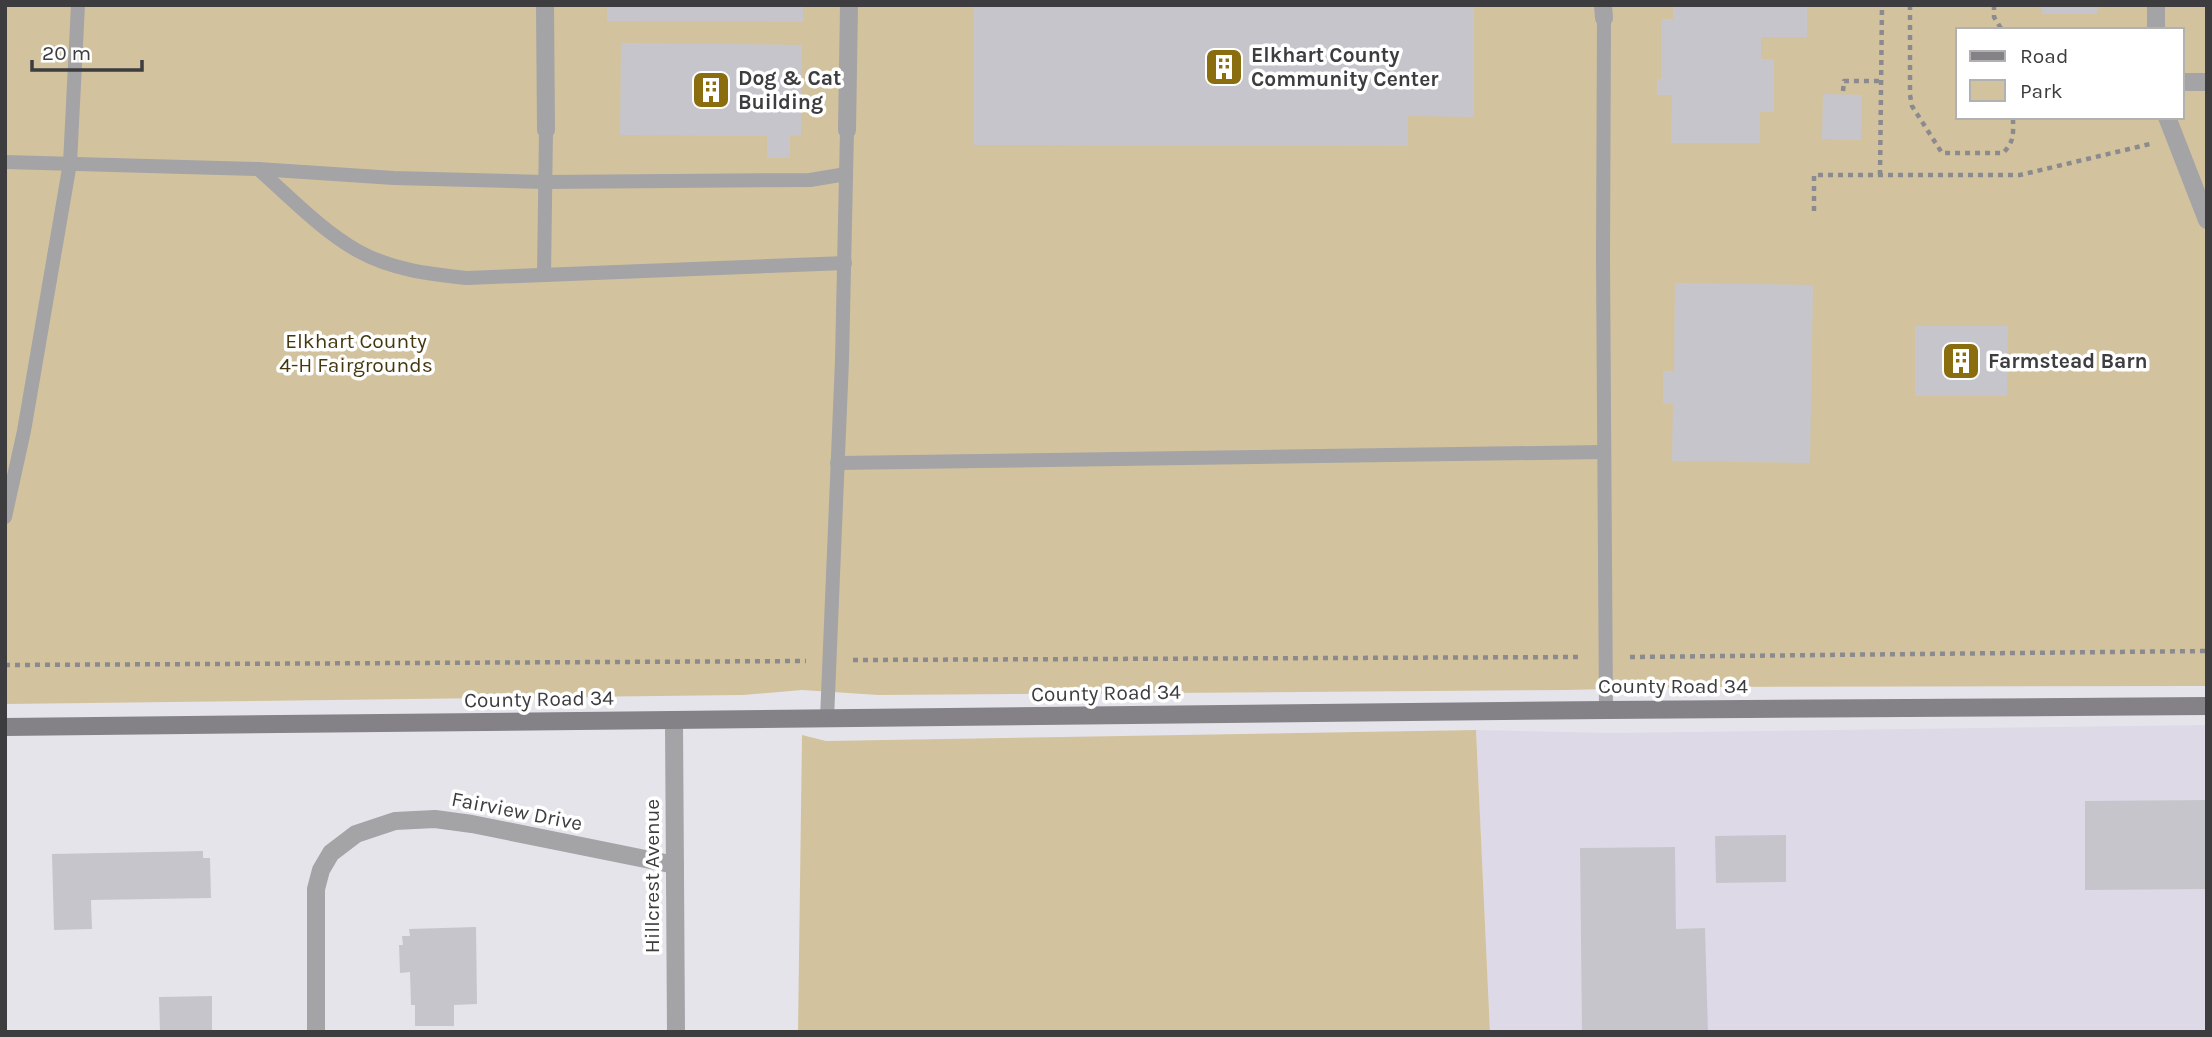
<svg xmlns="http://www.w3.org/2000/svg" width="2212" height="1037" viewBox="0 0 2212 1037" font-family="Karla,sans-serif">
	<style>
		.built { fill: #ded9e7 }
		.green { fill: #d2c39e; fill-rule: evenodd }
		.building { fill: #c7c5cc }
		.lines { fill: none; stroke-linecap: round; stroke-linejoin: round }
		.path { stroke: #8b8a8e; stroke-width: 4.5; stroke-dasharray: 5 5; stroke-linecap: butt }
		.lane { stroke: #a4a3a6; stroke-width: 14 }
		.street { stroke: #a4a3a6; stroke-width: 18 }
		.secondary { stroke: #848287; stroke-width: 18 }
		.labels { text-anchor: middle; dominant-baseline: central; stroke-width: 7; stroke-linejoin: round; paint-order: stroke }
		.poi-label { font-size: 21px; font-weight: bold; fill: #3d3d3f; stroke: #fff; text-anchor: start }
		.park-label { font-size: 21px; fill: #46380e; stroke: #fff }
		.street-label { font-size: 21px; fill: #3d3d3f; stroke: #fff }
	</style>
	<rect width="100%" height="100%" fill="#e6e4eb"/>
	<!-- built -->
	<polygon class="built" points="2207,725 2207,1032 1490,1032 1476,730 1612,733"/>
	<!-- green -->
	<g class="green">
		<path d="M5 5H2207V686L1688 687 1567 690 878 695 802 690 743 695 5 704ZM1958 30H2182V117H1958Z"/>
		<polygon points="1476,730 1490,1032 798,1032 802,735 826,741"/>
	</g>
	<!-- building -->
	<g class="building">
		<polygon points="607,5 803,5 803,22 607,21"/>
		<polygon points="974,5 1474,5 1474,117 1408,116 1408,146 974,145"/>
		<polygon points="1673,5 1807,5 1807,37 1761,37 1761,59 1774,59 1774,112 1760,112 1760,143 1671,143 1672,95 1657,95 1657,79 1661,79 1661,19 1673,19"/>
		<polygon points="2042,5 2098,5 2097,14 2042,14"/>
		<polygon points="621,43 802,45 801,136 790,135 790,158 767,158 767,136 620,135"/>
		<polygon points="1823,94 1862,95 1861,140 1822,139"/>
		<polygon points="1675,283 1813,285 1810,463 1672,461 1673,404 1663,404 1663,371 1674,371"/>
		<polygon points="1915,326 2008,326 2007,396 1915,396"/>
		<polygon points="2207,800 2207,889 2085,890 2085,801"/>
		<polygon points="1786,835 1786,882 1716,883 1715,836"/>
		<polygon points="1675,847 1676,929 1705,928 1708,1032 1582,1032 1580,848"/>
		<polygon points="203,851 203,858 210,858 211,898 91,900 92,929 54,930 52,854"/>
		<polygon points="476,927 477,1004 454,1005 454,1026 415,1026 415,1005 411,1005 410,972 400,973 399,945 403,945 402,936 410,936 409,929"/>
		<polygon points="212,996 212,1032 160,1032 159,997"/>
	</g>
	<g class="lines">
		<!-- path -->
		<g class="path">
			<path d="M1910 5V95L1912 106 1942 153H2003C2015 141 2013 133 2013 117"/>
			<polyline points="1994,5 1994,17 2002,30"/>
			<polyline points="1843,91 1844,81 1881,81"/>
			<polyline points="1880,175 1882,5"/>
			<polyline points="1814,211 1814,175 2020,175 2150,144"/>
			<polyline points="1630,657 2207,651"/>
			<polyline points="853,660 1579,657"/>
			<polyline points="5,665 806,661"/>
		</g>
		<!-- lane -->
		<g class="lane">
			<polyline points="1604,18 1603,259 1606,710"/>
			<polyline points="5,162 258,169 394,178 544,182 810,180 846,174"/>
			<path d="M258 169C290 197 321 230 358 251 392 270 430 274 467 278L845 263"/>
			<polyline points="544,275 546,130"/>
			<polyline points="837,463 1604,452"/>
			<polyline points="5,517 24,431 70,163 78,5"/>
			<polyline points="827,719 842,360 847,130"/>
		</g>
		<!-- street -->
		<g class="street">
			<polyline points="545,5 546,130"/>
			<polyline points="1603,5 1604,18"/>
			<polyline points="2156,30 2156,5"/>
			<polyline points="2182,82 2207,82"/>
			<polyline points="2167,117 2207,220"/>
			<polyline points="847,130 849,5"/>
			<polyline points="674,721 676,1032"/>
			<polyline points="316,1032 316,889 321,870 331,853 356,834 395,821 435,819 472,824 675,865"/>
		</g>
		<!-- secondary -->
		<polyline class="secondary" points="5,727 1606,710 2207,706"/>
	</g>
	<!-- icons -->
	<defs>
		<symbol id="building-square" viewBox="-11 -11 22 22"><rect x="-9" y="-9" width="18" height="18" rx="4" fill="#8a6d0e" stroke="#fff"/><path d="M-4-6H4V6H1V3H-1V6H-4ZM-2.5-4.3h1.7v1.8h-1.7ZM.8-4.3h1.7v1.8H.8ZM-2.5-1h1.7V.8h-1.7ZM.8-1h1.7V.8H.8Z" fill="#fff"/></symbol>
	</defs>
	<g fill-rule="evenodd">
		<use href="#building-square" x="1202" y="45" width="44" height="44"/>
		<use href="#building-square" x="689" y="68" width="44" height="44"/>
		<use href="#building-square" x="1939" y="339" width="44" height="44"/>
	</g>
	<g class="labels">
		<!-- poi labels -->
		<g class="poi-label">
			<text x="1251" y="55">Elkhart County<tspan x="1251" dy="24">Community Center</tspan></text>
			<text x="738" y="78">Dog &amp; Cat<tspan x="738" dy="24">Building</tspan></text>
			<text x="1988" y="361">Farmstead Barn</text>
		</g>
		<!-- park labels -->
		<g class="park-label">
			<text x="356" y="341">Elkhart County<tspan x="356" dy="24">4-H Fairgrounds</tspan></text>
		</g>
		<!-- street labels -->
		<g class="street-label">
			<text x="1673" y="686">County Road 34</text>
			<text transform="translate(1106 693) rotate(-1)">County Road 34</text>
			<text transform="translate(539 699) rotate(-1)">County Road 34</text>
			<text transform="translate(517 811) rotate(11)">Fairview Drive</text>
			<text transform="translate(652 876) rotate(-90)">Hillcrest Avenue</text>
		</g>
	</g>
	<!-- border -->
	<rect width="2212" height="1037" fill="none" stroke="#3d3d3f" stroke-width="14"/>
	<!-- legend -->
	<rect x="1956" y="28" width="228" height="91" fill="#ffffff" stroke="#b1b1b2" stroke-width="2"/>
	<rect x="1970" y="51" width="35" height="10" fill="#848287" stroke="#b1b1b2" stroke-width="2"/>
	<text x="2020" y="63" font-size="21" fill="#3d3d3f">Road</text>
	<rect x="1970" y="80" width="35" height="21" fill="#d2c39e" stroke="#b1b1b2" stroke-width="2"/>
	<text x="2020" y="98" font-size="21" fill="#3d3d3f">Park</text>
	<!-- scale -->
	<path d="M32 60v10h110v-10" fill="none" stroke="#3d3d3f" stroke-width="3.5"/>
	<text x="42" y="60" font-size="21" fill="#3d3d3f" stroke="#ffffff" stroke-width="5" paint-order="stroke">20 m</text>
</svg>
